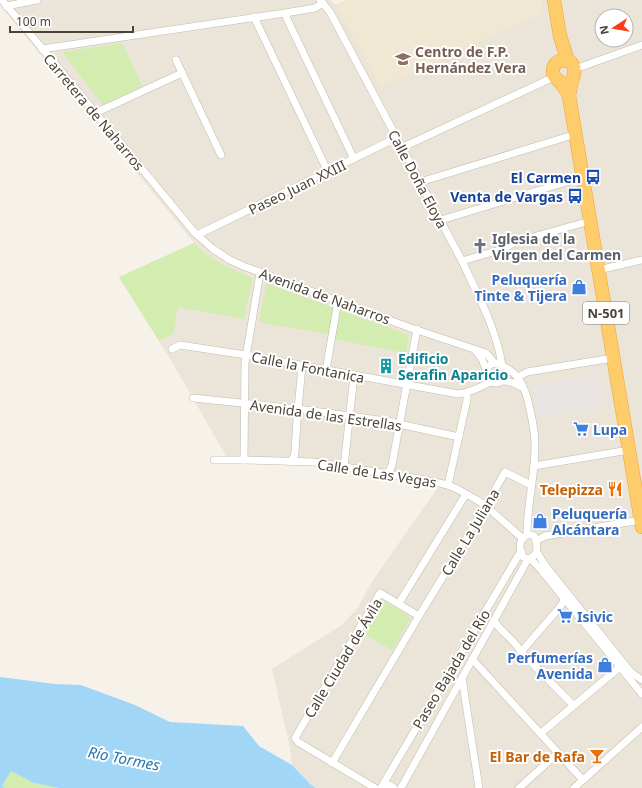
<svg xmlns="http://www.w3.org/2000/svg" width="642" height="788" viewBox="0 0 642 788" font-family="'Noto Sans',sans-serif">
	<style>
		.residential { fill: #ebe4d8; fill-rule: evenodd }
		.education { fill: #f0e8d3 }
		.green { fill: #d3edb0 }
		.parking { fill: #e8e5e2 }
		.water { fill: #a2d6f7 }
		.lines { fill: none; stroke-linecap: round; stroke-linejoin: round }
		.street-casing { stroke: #c3baac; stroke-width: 8 }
		.highway-casing { stroke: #eca42f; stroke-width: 14 }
		.street { stroke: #fff; stroke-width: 7 }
		.highway { stroke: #ffcc6c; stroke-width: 13 }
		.labels { text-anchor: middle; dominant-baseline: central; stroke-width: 4; stroke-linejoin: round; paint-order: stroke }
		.shield { fill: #fff; stroke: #817b73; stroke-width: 1 }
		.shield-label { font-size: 13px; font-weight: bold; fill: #4b4337 }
		.education-label { font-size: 14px; font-weight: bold; fill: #785e54; stroke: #fff; text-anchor: start }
		.street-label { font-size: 14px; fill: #4b4337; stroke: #fff }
		.transit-label { font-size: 14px; font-weight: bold; fill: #164399; stroke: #fff; text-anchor: end }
		.worship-label { font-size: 14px; font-weight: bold; fill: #5b616d; stroke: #fff; text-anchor: start }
		.shop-label { font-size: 14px; font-weight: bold; fill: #366cbe; stroke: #fff; text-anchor: start }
		.culture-label { font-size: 14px; font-weight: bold; fill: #0d838f; stroke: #fff; text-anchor: start }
		.food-label { font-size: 14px; font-weight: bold; fill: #c56008; stroke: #fff; text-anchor: end }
		.water-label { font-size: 15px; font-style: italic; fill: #2377b1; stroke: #fff }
	</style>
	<rect width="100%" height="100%" fill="#f6f2ea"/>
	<!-- residential -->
	<path class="residential" d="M0 0H331L336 5 345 0H642V788H316L310 784 292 765 290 748 272 669 342 625 358 607 373 580 439 486 344 469 293 463H230L172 362 119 277 194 243 0 5ZM602 16H626V40H602Z"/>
	<!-- education -->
	<polygon class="education" points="345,0 541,0 543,13 380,87 336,5"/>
	<!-- green -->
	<g class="green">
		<polygon points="122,43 143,86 103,105 62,52"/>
		<path d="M194 243C211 261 230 269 253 278L244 319 178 307 173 334 159 341 119 277Z"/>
		<polygon points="268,284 409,335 406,353 327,338 328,334 259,322 266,285"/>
		<polygon points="382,600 411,618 392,650 363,633"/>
		<polygon points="11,771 34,783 59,788 5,788 2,786"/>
	</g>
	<!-- parking -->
	<polygon class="parking" points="597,374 602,409 539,415 532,385"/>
	<!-- water -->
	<polygon class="water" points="0,677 55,684 81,685 135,705 170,722 243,726 259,746 292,765 310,784 316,788 59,788 34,783 11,771 2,786 5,788 0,788"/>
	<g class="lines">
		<defs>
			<g id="street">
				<polyline points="2,0 195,233 213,249 230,260 243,266 408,327 483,352 487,354 494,363"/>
				<path d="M320 0 330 12 462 261C478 295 496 328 502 365"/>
				<polyline points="6,6 37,0"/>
				<polyline points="285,13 288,21 354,159"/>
				<polyline points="254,17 328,172"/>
				<polyline points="42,49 285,13 315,8 323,3"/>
				<polyline points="176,60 221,155"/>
				<polyline points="575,69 642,45"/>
				<polyline points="95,113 182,73"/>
				<polyline points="401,148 554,77"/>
				<polyline points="420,182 576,134"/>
				<polyline points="441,220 583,177"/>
				<polyline points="197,235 396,138"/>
				<polyline points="462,261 503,249 515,242 590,221"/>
				<polyline points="598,270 642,260"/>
				<path d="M172 349 180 345 246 355 458 394C470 392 480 388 490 382"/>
				<polyline points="475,350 482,359 486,369"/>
				<circle cx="496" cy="373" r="10"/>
				<path d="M504 367C517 372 523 384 527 397 531 413 535 429 535 446 535 476 527 505 527 535"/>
				<polyline points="326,370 338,301"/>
				<polyline points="518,377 527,372 613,358"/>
				<path d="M503 381C511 381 516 383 523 388"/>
				<polyline points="193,398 298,409 393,422 399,424 459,437"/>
				<polyline points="214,460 244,460 314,462 425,480 448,485 459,490 477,500 486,506 522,538"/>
				<polyline points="244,460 245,363 260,273"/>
				<polyline points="290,462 294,457 295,452 297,420 302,366"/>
				<polyline points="534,466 629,450"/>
				<polyline points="344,467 354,375"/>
				<polyline points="385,474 390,470 392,465 417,329"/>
				<polyline points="448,485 467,400 467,393"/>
				<path d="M527 535C529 535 531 534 534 536 535 537 536 541 536 542 538 550 537 556 528 559L523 557C519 548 518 540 527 535Z"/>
				<polyline points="536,541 545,536 641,520"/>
				<polyline points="537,552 543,562 548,569 625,665 631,672 642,680"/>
				<polyline points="530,558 542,571 642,694"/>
				<polyline points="399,603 466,494"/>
				<path d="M494 621C502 633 515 640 521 652L573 705"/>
				<polyline points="521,652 560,607 563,602 564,597"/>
				<polyline points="472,659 583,780"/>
				<polyline points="462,678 479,788"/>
				<polyline points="541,733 614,672 620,667 624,665"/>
				<polyline points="332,763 419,616 486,506 505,472 531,485"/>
				<polyline points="382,786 521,551"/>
				<polyline points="375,788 298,742 295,738 380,593 419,616"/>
				<path d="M381 788C385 783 390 784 394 788"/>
				<polyline points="401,788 528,559"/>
				<polyline points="519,788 558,753"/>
				<polyline points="574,788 642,727"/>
			</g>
			<g id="highway">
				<polyline points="554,0 560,36 568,61"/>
				<path d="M569 96C567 91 564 87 561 83 558 79 554 78 553 73 551 59 572 55 574 69 575 72 574 74 573 78 571 83 570 90 569 96L642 527"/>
			</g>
		</defs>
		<!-- street casing -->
		<use href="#street" class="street-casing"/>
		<!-- highway casing -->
		<use href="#highway" class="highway-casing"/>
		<!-- street -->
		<use href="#street" class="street"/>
		<!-- highway -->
		<use href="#highway" class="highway"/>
	</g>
	<!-- icons -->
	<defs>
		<symbol id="school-bare" viewBox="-9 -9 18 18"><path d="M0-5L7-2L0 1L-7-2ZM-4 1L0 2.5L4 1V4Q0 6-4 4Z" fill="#8d6e63" stroke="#fff" stroke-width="2.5" paint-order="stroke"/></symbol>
		<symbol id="bus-bare" viewBox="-9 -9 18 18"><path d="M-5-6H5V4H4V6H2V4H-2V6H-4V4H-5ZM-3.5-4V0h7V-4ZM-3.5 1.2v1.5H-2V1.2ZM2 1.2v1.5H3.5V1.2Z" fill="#1a4fb4" stroke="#fff" stroke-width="2.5" paint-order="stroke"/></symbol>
		<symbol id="church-bare" viewBox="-9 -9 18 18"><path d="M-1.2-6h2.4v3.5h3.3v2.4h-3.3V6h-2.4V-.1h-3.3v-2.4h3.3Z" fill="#6b7280" stroke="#fff" stroke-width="2.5" paint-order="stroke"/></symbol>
		<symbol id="shop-bare" viewBox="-9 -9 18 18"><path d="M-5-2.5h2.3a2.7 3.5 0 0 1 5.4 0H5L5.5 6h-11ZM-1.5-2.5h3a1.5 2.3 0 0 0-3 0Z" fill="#3f7fe0" stroke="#fff" stroke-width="2.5" paint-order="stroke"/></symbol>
		<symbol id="building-bare" viewBox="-9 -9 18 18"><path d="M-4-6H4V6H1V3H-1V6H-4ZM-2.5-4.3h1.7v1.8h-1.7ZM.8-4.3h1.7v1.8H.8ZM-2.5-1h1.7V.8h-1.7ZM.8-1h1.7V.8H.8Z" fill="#0f9aa8" stroke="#fff" stroke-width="2.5" paint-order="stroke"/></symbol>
		<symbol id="supermarket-bare" viewBox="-9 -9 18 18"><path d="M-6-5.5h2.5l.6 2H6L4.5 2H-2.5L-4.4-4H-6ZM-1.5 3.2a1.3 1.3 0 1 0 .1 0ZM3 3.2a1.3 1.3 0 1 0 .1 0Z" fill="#3f7fe0" stroke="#fff" stroke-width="2.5" paint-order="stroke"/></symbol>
		<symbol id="restaurant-bare" viewBox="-9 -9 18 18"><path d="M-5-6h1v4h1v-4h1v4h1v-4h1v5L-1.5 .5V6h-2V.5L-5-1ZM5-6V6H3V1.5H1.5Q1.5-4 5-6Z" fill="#e8710a" stroke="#fff" stroke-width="2.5" paint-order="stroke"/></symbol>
		<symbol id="bar-bare" viewBox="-9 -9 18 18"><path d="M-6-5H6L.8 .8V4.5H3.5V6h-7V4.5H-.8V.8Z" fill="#e8710a" stroke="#fff" stroke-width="2.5" paint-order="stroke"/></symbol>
	</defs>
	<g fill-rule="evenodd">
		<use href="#school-bare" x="392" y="48" width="22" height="22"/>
		<use href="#bus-bare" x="582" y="166" width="22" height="22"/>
		<use href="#bus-bare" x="564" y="185" width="22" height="22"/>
		<use href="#church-bare" x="469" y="235" width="22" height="22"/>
		<use href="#shop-bare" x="568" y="276" width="22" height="22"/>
		<use href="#building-bare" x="375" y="355" width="22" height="22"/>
		<use href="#supermarket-bare" x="570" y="418" width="22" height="22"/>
		<use href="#restaurant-bare" x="604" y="478" width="22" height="22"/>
		<use href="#shop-bare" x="529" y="510" width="22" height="22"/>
		<use href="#supermarket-bare" x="554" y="605" width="22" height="22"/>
		<use href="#shop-bare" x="594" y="654" width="22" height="22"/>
		<use href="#bar-bare" x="586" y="745" width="22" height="22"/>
	</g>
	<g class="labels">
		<!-- shield labels -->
		<rect class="shield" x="583" y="302" width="46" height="22" rx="3"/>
		<g class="shield-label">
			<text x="606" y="313">N-501</text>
		</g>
		<!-- education labels -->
		<g class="education-label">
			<text x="415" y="51">Centro de F.P.<tspan x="415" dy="16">Hernández Vera</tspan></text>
		</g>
		<!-- street labels -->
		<g class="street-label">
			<text transform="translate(94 112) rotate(50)">Carretera de Naharros</text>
			<text transform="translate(418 179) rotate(62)">Calle Doña Eloya</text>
			<text transform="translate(297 187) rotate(-26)">Paseo Juan XXIII</text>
			<text transform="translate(325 296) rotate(20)">Avenida de Naharros</text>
			<text transform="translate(308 367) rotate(11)">Calle la Fontanica</text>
			<text transform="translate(326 415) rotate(8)">Avenida de las Estrellas</text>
			<text transform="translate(377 473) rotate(9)">Calle de Las Vegas</text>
			<text transform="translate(470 532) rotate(-59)">Calle La Juliana</text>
			<text transform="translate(343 658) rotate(-59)">Calle Ciudad de Ávila</text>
			<text transform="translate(451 669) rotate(-59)">Paseo Bajada del Río</text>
		</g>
		<!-- transit labels -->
		<g class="transit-label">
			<text x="581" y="177">El Carmen</text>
			<text x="563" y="196">Venta de Vargas</text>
		</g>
		<!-- worship labels -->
		<g class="worship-label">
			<text x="492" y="238">Iglesia de la<tspan x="492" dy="16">Virgen del Carmen</tspan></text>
		</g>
		<!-- shop labels -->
		<g class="shop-label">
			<text x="567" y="279" text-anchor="end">Peluquería<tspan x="567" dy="16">Tinte &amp; Tijera</tspan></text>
			<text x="593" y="429">Lupa</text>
			<text x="552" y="513">Peluquería<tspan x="552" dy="16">Alcántara</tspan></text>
			<text x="577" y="616">Isivic</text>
			<text x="593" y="657" text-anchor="end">Perfumerías<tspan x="593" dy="16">Avenida</tspan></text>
		</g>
		<!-- culture labels -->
		<g class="culture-label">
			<text x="398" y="358">Edificio<tspan x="398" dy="16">Serafin Aparicio</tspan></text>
		</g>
		<!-- food labels -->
		<g class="food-label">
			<text x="603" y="489">Telepizza</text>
			<text x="585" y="756">El Bar de Rafa</text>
		</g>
		<!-- water labels -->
		<g class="water-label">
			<text transform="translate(124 758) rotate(11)">Río Tormes</text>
		</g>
	</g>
	<!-- north arrow -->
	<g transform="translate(614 28) rotate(258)"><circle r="19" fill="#ffffff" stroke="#b7b4af"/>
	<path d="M0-3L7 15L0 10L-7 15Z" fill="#ff3818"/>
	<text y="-6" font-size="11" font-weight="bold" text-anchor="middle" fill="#4b4337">N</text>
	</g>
	<!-- scale -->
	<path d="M10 26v6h123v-6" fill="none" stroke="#4b4337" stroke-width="2"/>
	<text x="16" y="26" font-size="12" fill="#4b4337" stroke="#ffffff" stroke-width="3" paint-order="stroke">100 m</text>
</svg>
